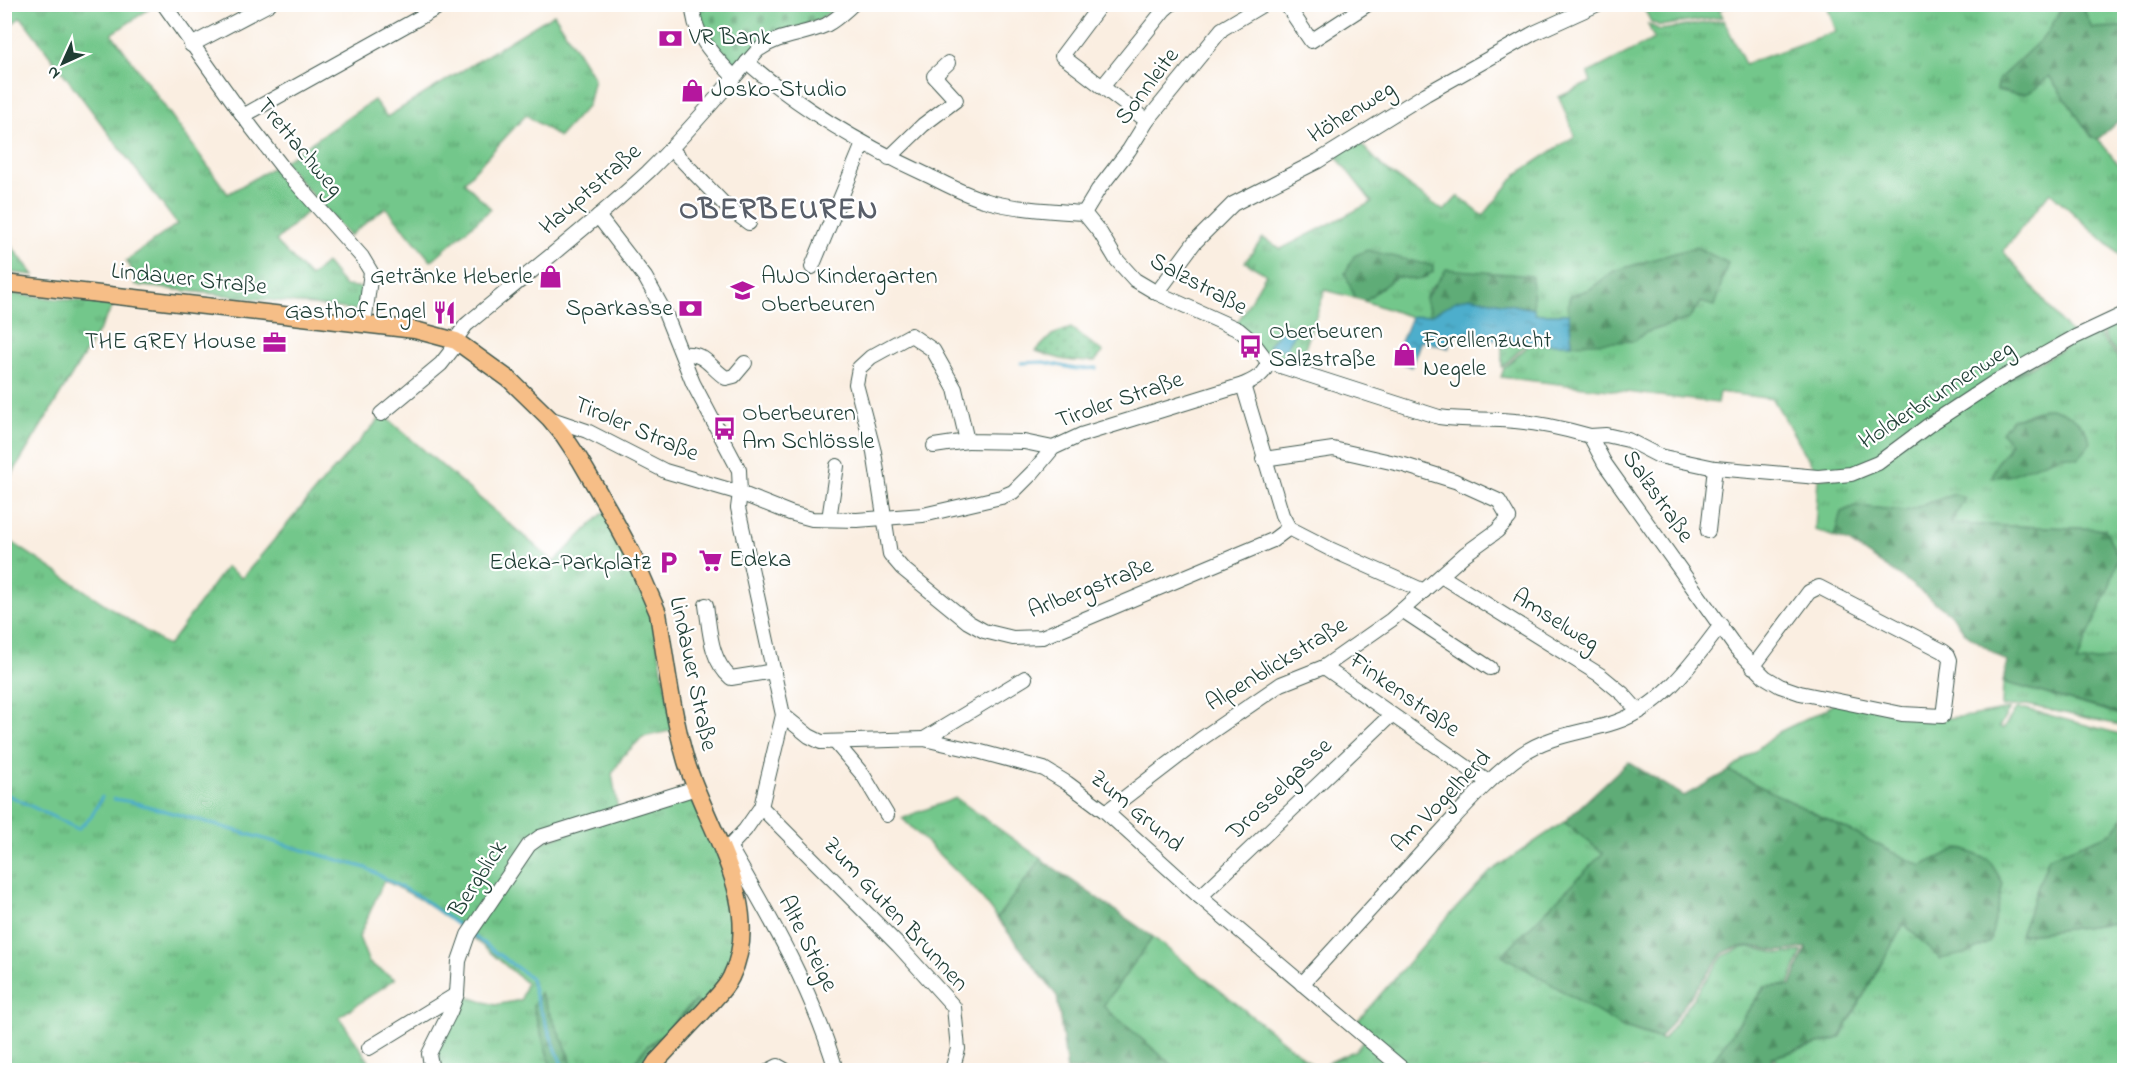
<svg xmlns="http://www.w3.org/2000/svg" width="2129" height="1075" viewBox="0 0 2129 1075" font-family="'Indie Flower',sans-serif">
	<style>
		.grass { fill: url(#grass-tufts); stroke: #498260; stroke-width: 1.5; fill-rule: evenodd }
		.forest { fill: url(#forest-firs); stroke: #3e7456; stroke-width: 1.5 }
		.cemetery { fill: url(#cemetery-stones); stroke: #498260; stroke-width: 1.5 }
		.park { fill: url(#park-dots); stroke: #498260; stroke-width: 1.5 }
		.water { fill: url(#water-ripples); stroke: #367680; stroke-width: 1.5 }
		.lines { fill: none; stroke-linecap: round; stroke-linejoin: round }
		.stream { stroke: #4daecc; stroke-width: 3 }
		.minor-casing { stroke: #40584e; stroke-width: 16 }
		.major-casing { stroke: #40584e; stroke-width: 19 }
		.minor { stroke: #fff; stroke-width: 14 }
		.major { stroke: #f6be87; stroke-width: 16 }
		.labels { text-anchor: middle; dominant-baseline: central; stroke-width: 4.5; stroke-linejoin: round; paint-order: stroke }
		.poi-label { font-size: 24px; fill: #1f3d34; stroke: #fff; text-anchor: start }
		.street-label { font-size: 24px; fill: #1f3d34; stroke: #fff }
		.district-label { font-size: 30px; font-weight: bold; letter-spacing: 1.5px; fill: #585e68; stroke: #fff }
	</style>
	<defs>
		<pattern id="grass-tufts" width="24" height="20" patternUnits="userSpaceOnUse" patternTransform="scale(1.5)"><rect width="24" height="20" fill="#73c78b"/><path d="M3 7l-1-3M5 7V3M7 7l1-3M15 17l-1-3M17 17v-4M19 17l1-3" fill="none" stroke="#5ea372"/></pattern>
		<pattern id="forest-firs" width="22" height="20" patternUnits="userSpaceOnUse" patternTransform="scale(1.5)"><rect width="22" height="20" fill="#5eac77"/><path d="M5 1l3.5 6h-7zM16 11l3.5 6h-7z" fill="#4d8d62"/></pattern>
		<pattern id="cemetery-stones" width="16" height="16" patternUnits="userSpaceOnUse" patternTransform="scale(1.5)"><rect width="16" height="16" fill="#73c78b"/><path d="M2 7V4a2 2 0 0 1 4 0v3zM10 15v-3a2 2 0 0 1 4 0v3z" fill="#5ea372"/></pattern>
		<pattern id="park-dots" width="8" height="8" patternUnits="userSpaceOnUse" patternTransform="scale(1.5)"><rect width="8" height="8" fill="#73c78b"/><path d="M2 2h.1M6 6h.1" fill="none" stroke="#5ea372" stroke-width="1.8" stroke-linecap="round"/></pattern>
		<pattern id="water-ripples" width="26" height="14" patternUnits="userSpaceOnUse" patternTransform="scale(1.5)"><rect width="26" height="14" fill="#4daecc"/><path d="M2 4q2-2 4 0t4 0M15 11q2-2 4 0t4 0" fill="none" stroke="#3f8fa6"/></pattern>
	</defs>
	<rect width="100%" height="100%" fill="#fff"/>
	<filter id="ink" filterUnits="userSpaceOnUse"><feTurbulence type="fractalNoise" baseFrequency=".0167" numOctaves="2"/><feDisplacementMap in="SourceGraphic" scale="12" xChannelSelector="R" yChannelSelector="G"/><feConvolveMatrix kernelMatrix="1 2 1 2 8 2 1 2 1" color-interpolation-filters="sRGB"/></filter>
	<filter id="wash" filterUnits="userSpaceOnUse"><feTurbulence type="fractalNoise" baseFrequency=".008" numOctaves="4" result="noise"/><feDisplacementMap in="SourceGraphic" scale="24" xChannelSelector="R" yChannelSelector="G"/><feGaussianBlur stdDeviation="1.35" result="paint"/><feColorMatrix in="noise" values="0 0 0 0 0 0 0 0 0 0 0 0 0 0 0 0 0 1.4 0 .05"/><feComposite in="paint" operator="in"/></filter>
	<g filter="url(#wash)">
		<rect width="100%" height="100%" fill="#faeee1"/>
		<!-- grass -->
		<g class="grass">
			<polygon points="5,5 155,5 112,34 228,194 277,165 313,206 276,241 310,277 326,263 345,286 366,288 364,311 135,285 135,274 126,261 177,224 21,17 5,29"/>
			<polygon points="1642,5 1734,5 1719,9 1723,17 1660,26 1651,22"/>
			<polygon points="1827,5 2062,5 2062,7 2048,34 1999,79 1997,89 2049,75 2092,137 2098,139 2124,171 2124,259 2050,192 2003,251 2074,337 1877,462 1818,475 1773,399 1719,392 1717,403 1501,377 1504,368 1530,344 1635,341 1644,333 1688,319 1701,302 1614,271 1590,289 1570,296 1568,305 1569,314 1534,314 1531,276 1439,282 1430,289 1425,299 1431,315 1411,317 1364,301 1396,277 1420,279 1428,276 1345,273 1355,298 1325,290 1298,369 1269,360 1236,325 1266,274 1245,262 1263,238 1281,249 1372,202 1334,154 1356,139 1384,168 1444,211 1458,196 1483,216 1517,174 1575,136 1559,97 1591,82 1588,73 1654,39 1648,24 1660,30 1724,20 1745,64 1836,31"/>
			<polygon points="2082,5 2124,5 2124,27 2091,28"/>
			<polygon points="554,14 594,78 588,105 559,137 526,115 464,182 491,209 431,261 386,207 349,236 283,162 374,100 387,117"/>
			<polygon points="4,238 5,238 34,275 5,272"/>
			<polygon points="5,293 114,305 5,486 4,293"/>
			<polygon points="2124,315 2124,362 2106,340 2100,328"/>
			<path d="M2097 329 2104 341 2124 365V663L2114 658 2075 664 2109 588 2118 557 2105 529 1949 524 1955 494 1906 511 1855 506 1841 512 1834 537 1815 530 1818 478 1851 476 1930 425ZM2051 408 2078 458 2062 455 2039 463 1997 462C2012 447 2011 439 2012 419 2027 416 2038 409 2051 408Z"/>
			<polygon points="1502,342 1526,344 1502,367"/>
			<polygon points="383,415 554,562 605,511 648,596 674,730 643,737 623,756 612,774 618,810 539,835 468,933 420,899 384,880 359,937 369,963 395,979 339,1017 375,1070 5,1070 4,537 168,646 226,567 242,578 326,478"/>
			<polygon points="2003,682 2118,714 2124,722 2124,726 2027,705 2002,707"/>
			<polygon points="1837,701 1935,719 1970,716 2010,709 1999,727 2003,729 2016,709 2026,709 2124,735 2124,817 2112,833 2049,857 2020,935 2121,922 2124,920 2124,1070 1783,1070 1774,1057 1840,1038 1904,923 1989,860 1960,848 1921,866 1729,771 1779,732 1825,710"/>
			<polygon points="693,791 718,848 739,929 728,975 702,1006 690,1005 666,1032 648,1045 627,1070 572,1070 569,1056 540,993 533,1007 552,1070 434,1070 434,1044 457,994 495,1005 521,1000 526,983 470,935 530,846"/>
			<polygon points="956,798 1041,859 997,918 976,891 902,818"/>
			<polygon points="1564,822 1603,853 1621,1026 1663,1040 1723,956 1741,948 1750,947 1780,954 1802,951 1789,985 1764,987 1709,1067 1710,1070 1406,1070 1354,1025 1446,919 1490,872"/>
			<polygon points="1153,937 1317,1068 1356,1050 1366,1039 1401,1070 1178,1070 1103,1006"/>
		</g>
		<!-- forest -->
		<g class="forest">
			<path d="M2062 5H2082L2092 28 2124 27V116L2098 139 2092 137 2049 76C2029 96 2025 98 1997 90L1999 79 2047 34 2062 7Z"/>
			<polygon points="1695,247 1728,263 1714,306 1701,302 1688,319 1644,333 1635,341 1572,344 1568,305 1570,296 1590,289 1614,271"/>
			<polygon points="1367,250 1433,266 1433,272 1420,279 1396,277 1364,301 1355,298 1345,273 1354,256"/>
			<path d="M1446 269 1532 276 1534 309 1469 297 1431 315 1425 300C1431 288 1440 280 1446 269Z"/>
			<path d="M2051 408C2072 414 2082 421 2091 442L2079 458 2062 455 2008 476 1992 477 1997 462 2007 451 2010 443 2002 432 2012 419 2028 416 2042 409Z"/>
			<polygon points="1955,494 1965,498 1950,524 2105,529 2118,557 2109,588 2076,663 2114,658 2124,663 2124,722 2118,713 2003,682 2007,662 1964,632 1954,617 1907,581 1849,542 1834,537 1841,512 1855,506 1906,511"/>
			<path d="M1628 762 1684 796 1729 771 1921 866 1959 848 1989 860 2003 883 1990 942 1969 953 1940 959 1904 924 1839 1038 1772 1057 1779 1070H1710L1708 1067 1765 987 1791 986 1806 947C1797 949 1787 952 1777 951 1753 947 1745 941 1722 954L1660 1038 1621 1026 1502 955 1603 853 1564 822Z"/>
			<polygon points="2124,817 2124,920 2121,922 2020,935 2049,857 2112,833"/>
			<polygon points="1041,859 1153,937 1103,1006 1178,1070 1067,1070 1057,996 997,918"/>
			<polygon points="540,993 570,1056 572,1070 552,1070 533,1006"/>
			<polygon points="695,1001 702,1006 646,1070 628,1070 648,1045 666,1032"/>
		</g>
		<!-- cemetery -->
		<path class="cemetery" d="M698 4H835L837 7 817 21 766 38 736 64C721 48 697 29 698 4Z"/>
		<!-- park -->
		<path class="park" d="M1071 328 1103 352 1095 361C1070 363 1058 359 1036 351L1052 335Z"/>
		<!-- water -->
		<g class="water">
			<polygon points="1469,297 1534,309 1535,314 1569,314 1572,344 1526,344 1452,334 1449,348 1421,341 1411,367 1394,359 1411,317 1431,315 1456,301"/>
			<polygon points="1283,328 1296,332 1285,350 1268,346"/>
		</g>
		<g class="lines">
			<!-- stream -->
			<g class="stream">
				<polyline points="1021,363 1044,362 1076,369 1096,368"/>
				<polyline points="4,793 78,829 91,817 102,797"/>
				<polyline points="114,799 132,802 209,823 366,868 421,898 466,931"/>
				<polyline points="472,935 531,978 535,996 564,1070"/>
			</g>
		</g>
	</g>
	<g filter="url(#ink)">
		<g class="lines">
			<defs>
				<g id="minor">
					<path d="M693 4C692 35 714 56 734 77"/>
					<polyline points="1101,4 1062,56 1147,121"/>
					<polyline points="1286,4 1311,41 1368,4"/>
					<polyline points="165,6 252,128 283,168 362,257 371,272 364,324"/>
					<polyline points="191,45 269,4"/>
					<path d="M747 62C801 109 860 144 925 174 944 183 963 194 984 200 1011 209 1054 211 1084 213L1101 234 1116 259 1135 280 1157 293 1239 330 1252 341 1268 362 1439 417C1466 421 1490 418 1515 421 1540 423 1566 429 1590 436L1605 464 1736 648 1765 677 1780 686 1800 693 1902 714 1943 716 1950 660 1948 655 1943 651 1819 587 1809 592 1753 667"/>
					<polyline points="1103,86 1164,10 1171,4"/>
					<polyline points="243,116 444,4"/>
					<polyline points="671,149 727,207 749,223"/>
					<polyline points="889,158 923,125 956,100 934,76 948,63"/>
					<polyline points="1084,213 1098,190 1129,150 1147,121 1222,29 1264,4"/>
					<polyline points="598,216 645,277 665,313 693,383 739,470 740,493 738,508 783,715 761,807 745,830 731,845 721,848"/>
					<polyline points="812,267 863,144"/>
					<polyline points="1157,293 1194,243 1233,204 1318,161 1426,94 1534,33 1598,4"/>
					<path d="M682 354C706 352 709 367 726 378L734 376 745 363"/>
					<polyline points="1243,385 1282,515 1289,528 1332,550 1424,591"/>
					<path d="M381 414 441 364 455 346 458 336 466 325C527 274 590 226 648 172 687 134 722 91 758 50 780 34 802 36 826 25 836 20 845 11 853 4"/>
					<path d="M549 418 587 431 665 471 740 493 790 513 812 519 857 520 923 515 1001 497 1013 492 1033 472 1053 448 1081 435 1243 385C1255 379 1264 376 1268 362"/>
					<polyline points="1590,436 1606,435 1628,440 1659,456 1715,468 1818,477 1851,474 1878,463 1929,425 1993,383 2075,337 2124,314"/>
					<polyline points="934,446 967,441"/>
					<polyline points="1053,448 1024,442 967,441 955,389 933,350 911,335 871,357 859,368 856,384 874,452 890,554 902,568 968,622 984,631 1013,638 1042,637 1273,540 1289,528"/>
					<polyline points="829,519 837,466"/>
					<polyline points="1708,531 1715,468"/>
					<polyline points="1441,576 1600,675 1623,694 1639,712"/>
					<path d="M706 605C710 631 710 660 731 678L774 671"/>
					<polyline points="1402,610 1490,668"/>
					<polyline points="1324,667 1488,782"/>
					<polyline points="783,715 809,736 821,742 924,739 981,752 1044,769 1067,783 1106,812 1200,897 1404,1070"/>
					<polyline points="924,739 1025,678"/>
					<polyline points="836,743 863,775 887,815"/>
					<polyline points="761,807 898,945 954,1007 958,1049 952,1070"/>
					<polyline points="1106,812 1201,739 1281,684 1324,667 1391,620 1465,554 1497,531 1509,518 1499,501 1455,481 1404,465 1333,449 1263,459"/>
					<path d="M721 848 733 853C774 924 813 992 836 1070"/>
					<polyline points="1200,897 1391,715"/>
					<path d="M1302 984C1344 938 1386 892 1428 846 1458 814 1486 780 1522 754 1551 734 1584 733 1616 722 1664 705 1692 663 1721 625"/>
					<polyline points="369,1048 457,994"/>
					<polyline points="432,1070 429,1054 450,1012 457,994 459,961 468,935 529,845 540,837 696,788"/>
					<polyline points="770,1070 778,1066 785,1070"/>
				</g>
				<path id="major" d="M4 283 415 330 456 341 510 380 549 418 564 436 580 460 609 510 632 553 658 613C666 662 672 713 686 761 706 828 766 905 731 977 725 990 712 1001 703 1012 687 1028 672 1045 656 1062L651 1070"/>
			</defs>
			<!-- minor casing -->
			<use href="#minor" class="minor-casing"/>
			<!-- major casing -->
			<use href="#major" class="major-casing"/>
			<!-- minor -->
			<use href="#minor" class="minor"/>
			<!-- major -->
			<use href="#major" class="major"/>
		</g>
	</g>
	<!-- icons -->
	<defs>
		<symbol id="bank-bare" viewBox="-9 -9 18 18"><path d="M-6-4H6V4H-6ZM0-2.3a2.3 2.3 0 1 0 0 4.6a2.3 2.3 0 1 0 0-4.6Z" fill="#b5179e" stroke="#fff" stroke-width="2.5" paint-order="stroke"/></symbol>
		<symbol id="shop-bare" viewBox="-9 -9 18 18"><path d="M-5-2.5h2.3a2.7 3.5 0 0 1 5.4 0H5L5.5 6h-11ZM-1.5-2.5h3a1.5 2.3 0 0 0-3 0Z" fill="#b5179e" stroke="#fff" stroke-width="2.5" paint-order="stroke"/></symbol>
		<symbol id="school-bare" viewBox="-9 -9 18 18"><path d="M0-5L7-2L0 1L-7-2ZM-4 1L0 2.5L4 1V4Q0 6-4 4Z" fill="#b5179e" stroke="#fff" stroke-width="2.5" paint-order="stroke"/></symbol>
		<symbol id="restaurant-bare" viewBox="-9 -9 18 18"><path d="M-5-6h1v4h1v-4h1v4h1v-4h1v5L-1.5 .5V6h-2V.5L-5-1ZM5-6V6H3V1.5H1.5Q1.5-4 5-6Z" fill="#b5179e" stroke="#fff" stroke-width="2.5" paint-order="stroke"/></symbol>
		<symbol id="office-bare" viewBox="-9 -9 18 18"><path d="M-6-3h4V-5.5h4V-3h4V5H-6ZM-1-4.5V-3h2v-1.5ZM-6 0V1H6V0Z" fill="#b5179e" stroke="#fff" stroke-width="2.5" paint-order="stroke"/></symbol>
		<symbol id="bus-bare" viewBox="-9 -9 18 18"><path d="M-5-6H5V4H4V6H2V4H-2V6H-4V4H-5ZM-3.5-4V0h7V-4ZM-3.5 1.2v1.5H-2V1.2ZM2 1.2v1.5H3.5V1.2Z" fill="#b5179e" stroke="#fff" stroke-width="2.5" paint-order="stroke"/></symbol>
		<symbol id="supermarket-bare" viewBox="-9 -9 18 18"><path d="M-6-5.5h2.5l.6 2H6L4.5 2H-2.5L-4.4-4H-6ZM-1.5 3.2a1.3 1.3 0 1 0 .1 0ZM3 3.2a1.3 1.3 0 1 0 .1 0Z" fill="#b5179e" stroke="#fff" stroke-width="2.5" paint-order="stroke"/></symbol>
		<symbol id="parking-bare" viewBox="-9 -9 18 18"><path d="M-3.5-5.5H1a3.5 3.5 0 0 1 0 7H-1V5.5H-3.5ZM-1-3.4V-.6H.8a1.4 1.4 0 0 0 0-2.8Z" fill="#b5179e" stroke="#fff" stroke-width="2.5" paint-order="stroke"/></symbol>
	</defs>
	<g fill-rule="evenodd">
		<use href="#bank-bare" x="654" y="22" width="33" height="33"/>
		<use href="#shop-bare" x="676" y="74" width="33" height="33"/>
		<use href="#shop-bare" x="534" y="260" width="33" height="33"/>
		<use href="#school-bare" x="726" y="274" width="33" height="33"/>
		<use href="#bank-bare" x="674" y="292" width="33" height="33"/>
		<use href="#restaurant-bare" x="428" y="296" width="33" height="33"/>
		<use href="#office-bare" x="258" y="326" width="33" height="33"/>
		<use href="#bus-bare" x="1234" y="330" width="33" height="33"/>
		<use href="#shop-bare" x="1388" y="338" width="33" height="33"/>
		<use href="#bus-bare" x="708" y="412" width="33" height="33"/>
		<use href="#supermarket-bare" x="694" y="544" width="33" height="33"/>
		<use href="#parking-bare" x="652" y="546" width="33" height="33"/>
	</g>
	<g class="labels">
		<!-- poi labels -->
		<g class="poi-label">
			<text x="689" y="38">VR Bank</text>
			<text x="711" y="90">Josko-Studio</text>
			<text x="533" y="277" text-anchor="end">Getränke Heberle</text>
			<text x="761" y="277">AWO Kindergarten<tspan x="761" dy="28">Oberbeuren</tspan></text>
			<text x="673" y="309" text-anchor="end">Sparkasse</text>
			<text x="426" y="312" text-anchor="end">Gasthof Engel</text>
			<text x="1269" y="332">Oberbeuren<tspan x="1269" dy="28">Salzstraße</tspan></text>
			<text x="1423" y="341">Forellenzucht<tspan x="1423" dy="28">Negele</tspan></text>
			<text x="256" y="342" text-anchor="end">THE GREY House</text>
			<text x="742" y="414">Oberbeuren<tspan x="742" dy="28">Am Schlössle</tspan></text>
			<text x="729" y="560">Edeka</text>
			<text x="651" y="563" text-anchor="end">Edeka-Parkplatz</text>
		</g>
		<!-- street labels -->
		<g class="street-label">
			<text transform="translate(1148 87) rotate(-53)">Sonnleite</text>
			<text transform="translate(1352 113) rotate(-32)">Höhenweg</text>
			<text transform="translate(299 148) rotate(50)">Trettachweg</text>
			<text transform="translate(591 190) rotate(-41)">Hauptstraße</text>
			<text transform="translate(189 280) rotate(6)">Lindauer Straße</text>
			<text transform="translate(1198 285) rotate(28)">Salzstraße</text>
			<text transform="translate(1937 396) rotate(-33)">Holderbrunnenweg</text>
			<text transform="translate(1120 401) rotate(-19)">Tiroler Straße</text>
			<text transform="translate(636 430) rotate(23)">Tiroler Straße</text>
			<text transform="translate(1657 497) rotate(55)">Salzstraße</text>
			<text transform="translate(1091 589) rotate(-21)">Arlbergstraße</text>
			<text transform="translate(1555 621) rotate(32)">Amselweg</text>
			<text transform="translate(1277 665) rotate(-31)">Alpenblickstraße</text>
			<text transform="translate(692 674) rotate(78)">Lindauer Straße</text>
			<text transform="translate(1404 696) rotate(35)">Finkenstraße</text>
			<text transform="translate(1280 790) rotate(-44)">Drosselgasse</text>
			<text transform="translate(1442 802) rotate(-46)">Am Vogelherd</text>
			<text transform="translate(1136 812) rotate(40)">Zum Grund</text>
			<text transform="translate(479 879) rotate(-57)">Bergblick</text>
			<text transform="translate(895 915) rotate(47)">Zum Guten Brunnen</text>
			<text transform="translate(807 944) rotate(63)">Alte Steige</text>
		</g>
		<!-- district labels -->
		<g class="district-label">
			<text x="779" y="211">OBERBEUREN</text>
		</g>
	</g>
	<!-- margin -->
	<rect width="2129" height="1075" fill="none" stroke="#fff" stroke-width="24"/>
	<!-- north arrow -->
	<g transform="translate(63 63) rotate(225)" stroke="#ffffff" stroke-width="4.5" paint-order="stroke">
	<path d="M0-4.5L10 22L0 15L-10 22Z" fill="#1f3d34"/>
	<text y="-9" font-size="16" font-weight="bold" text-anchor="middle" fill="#1f3d34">N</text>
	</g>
</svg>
